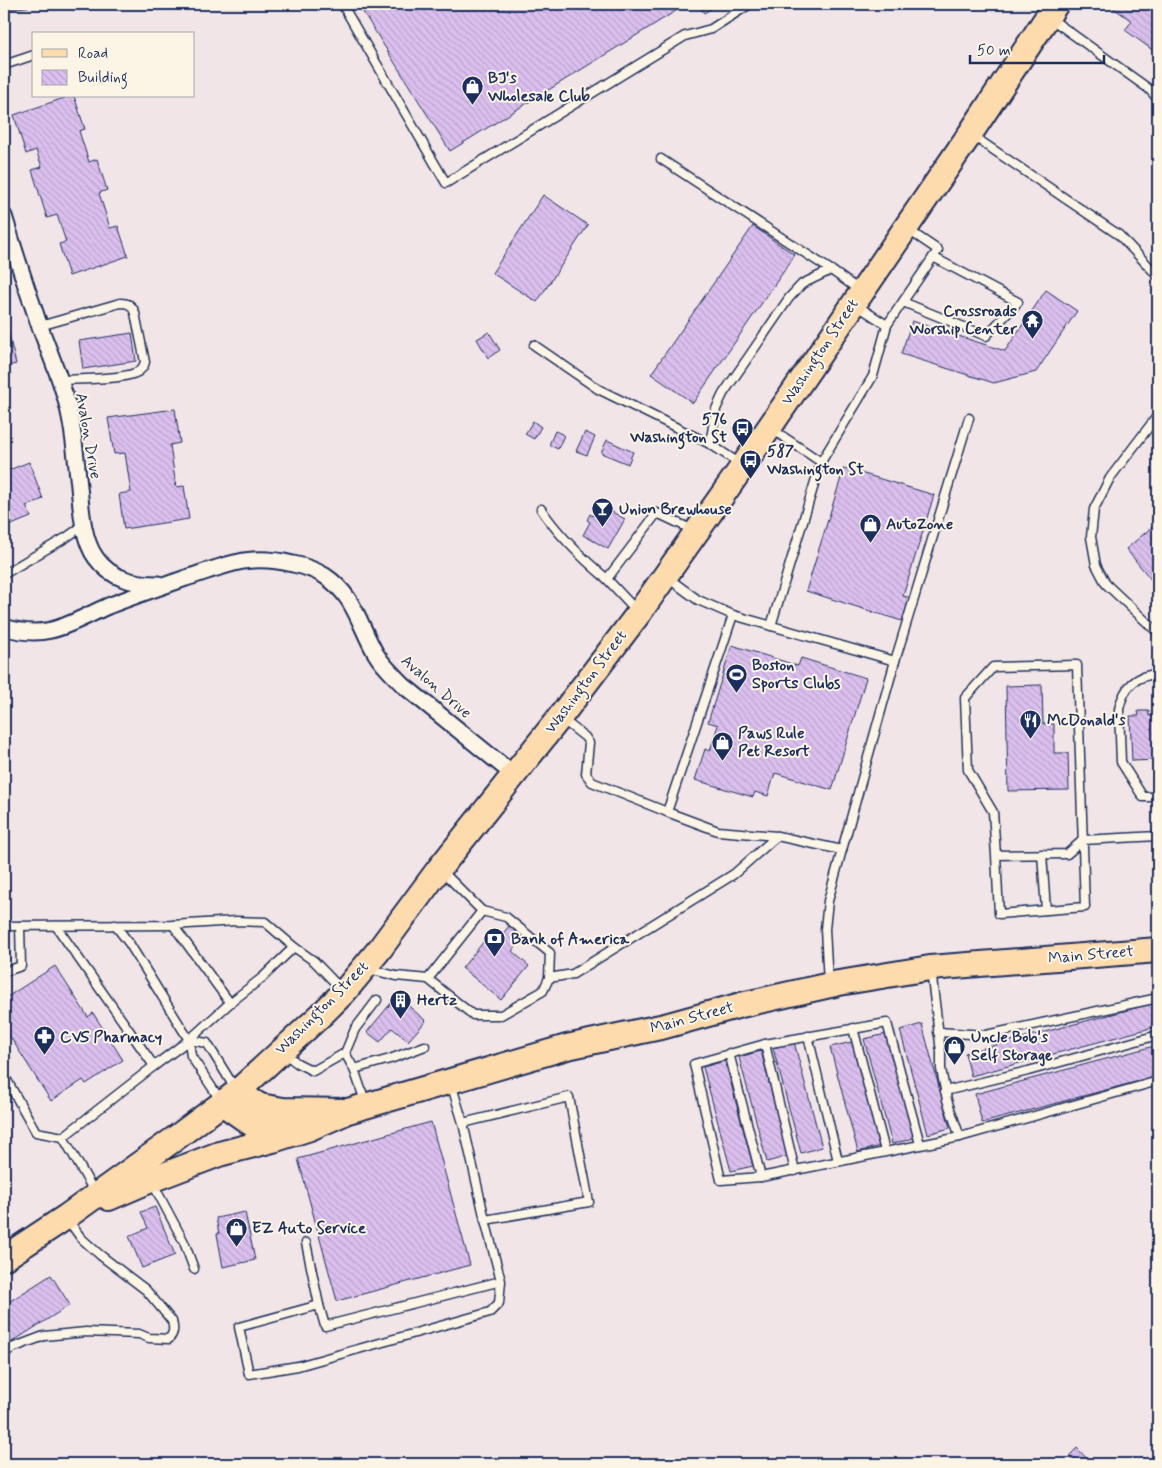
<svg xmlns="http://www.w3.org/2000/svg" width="1162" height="1468" viewBox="0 0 1162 1468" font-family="Mynerve,sans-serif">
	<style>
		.building { fill: url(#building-back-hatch); stroke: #1b2f5e }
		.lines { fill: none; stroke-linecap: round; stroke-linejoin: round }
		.lane-casing { stroke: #1b2f5e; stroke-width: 11 }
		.street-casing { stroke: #1b2f5e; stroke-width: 19 }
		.primary-casing { stroke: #1b2f5e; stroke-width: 28 }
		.lane { stroke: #fcf5e5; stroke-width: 8 }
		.street { stroke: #fcf5e5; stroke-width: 15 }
		.primary { stroke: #fedbac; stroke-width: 24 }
		.labels { text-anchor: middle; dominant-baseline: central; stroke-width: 4; stroke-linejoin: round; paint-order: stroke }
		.poi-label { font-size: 16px; font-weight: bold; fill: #1b2f5e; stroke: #fcf5e5; text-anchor: start }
		.street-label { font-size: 16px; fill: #1b2f5e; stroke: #fcf5e5 }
	</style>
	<defs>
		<pattern id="building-back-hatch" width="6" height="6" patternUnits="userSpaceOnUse" patternTransform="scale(1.25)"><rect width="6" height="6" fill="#dbbfee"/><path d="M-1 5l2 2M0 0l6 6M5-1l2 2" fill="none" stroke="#bba4ce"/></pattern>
	</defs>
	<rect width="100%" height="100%" fill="#f2e5e8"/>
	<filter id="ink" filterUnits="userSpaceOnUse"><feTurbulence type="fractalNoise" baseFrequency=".02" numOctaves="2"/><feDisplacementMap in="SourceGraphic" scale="10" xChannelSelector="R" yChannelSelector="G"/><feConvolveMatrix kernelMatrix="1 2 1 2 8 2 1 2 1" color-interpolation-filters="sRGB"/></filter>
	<g filter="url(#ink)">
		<!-- building -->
		<g class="building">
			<polygon points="4,4 47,4 4,10"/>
			<polygon points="358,4 687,4 450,151"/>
			<polygon points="698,4 719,4 704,13"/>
			<polygon points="1115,4 1158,4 1158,54 1125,30 1132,21 1112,7"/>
			<polygon points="70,96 74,96 85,129 79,131 89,162 97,159 107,190 99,193 110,228 118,226 128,256 69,276 59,244 66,242 57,215 47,218 32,170 42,167 36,150 26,154 14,115"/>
			<polygon points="543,195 588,225 537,302 492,273"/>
			<polygon points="753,226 795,255 693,403 651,374"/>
			<polygon points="1046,290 1077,311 1036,372 994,383 901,354 912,321 1005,351"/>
			<polygon points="7,327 16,364 4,367 4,328"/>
			<polygon points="489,332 500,350 488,358 477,339"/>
			<polygon points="132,333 136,361 83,369 79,341"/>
			<polygon points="175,409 180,443 170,445 176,487 184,486 189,519 124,529 119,494 131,492 125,453 114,454 108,418"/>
			<polygon points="533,421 541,427 534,439 525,434"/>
			<polygon points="555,431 564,435 558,449 549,445"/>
			<polygon points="585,432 595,437 587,455 576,451"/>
			<polygon points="607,440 633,452 628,464 601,453"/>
			<polygon points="29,462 43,499 26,506 31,517 4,528 4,472"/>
			<polygon points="844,468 934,495 903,596 912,598 905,622 806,591"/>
			<polygon points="599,505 625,519 608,549 583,535 590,522 587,520 590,514 593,516"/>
			<polygon points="1158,522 1158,588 1126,549"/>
			<polygon points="732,645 798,666 801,658 866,678 832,790 775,773 768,796 755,792 753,797 695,780 705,749 710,751 718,725 708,722"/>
			<polygon points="1042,685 1043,724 1054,724 1054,753 1068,753 1069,790 1008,791 1006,686"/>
			<polygon points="1138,711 1149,711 1149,716 1157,715 1158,760 1132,761 1130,716 1139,716"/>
			<polygon points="509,926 523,938 512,951 529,966 501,1000 462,968 490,934 498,940"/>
			<polygon points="55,966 88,1017 93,1013 123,1060 86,1084 83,1080 51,1101 4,1027 4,999"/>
			<polygon points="397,996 426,1021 408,1041 392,1028 380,1042 367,1032"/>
			<polygon points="1158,1002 1158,1026 971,1076 965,1053"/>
			<polygon points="922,1024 950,1128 928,1134 900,1030"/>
			<polygon points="886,1034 914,1138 892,1144 864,1039"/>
			<polygon points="794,1042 822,1147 801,1153 773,1048"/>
			<polygon points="852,1042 880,1146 858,1152 830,1047"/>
			<polygon points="1158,1045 1158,1076 982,1123 975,1094"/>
			<polygon points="761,1051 788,1156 767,1162 739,1057"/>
			<polygon points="725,1061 753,1166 731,1171 703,1067"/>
			<polygon points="431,1122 470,1265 337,1301 298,1159"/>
			<polygon points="155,1207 175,1255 142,1268 129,1236 148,1228 141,1212"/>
			<polygon points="245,1212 255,1260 223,1267 217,1234 219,1234 216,1218"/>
			<polygon points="51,1275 70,1305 4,1347 4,1305"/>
			<polygon points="1077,1448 1088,1460 1083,1464 1076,1464 1069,1456"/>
		</g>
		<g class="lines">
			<defs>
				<g id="lane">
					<polyline points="342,4 446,183 685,36 711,29 750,4"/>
					<polyline points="1050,18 1149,89 1158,99"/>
					<polyline points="4,65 34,55"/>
					<polyline points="973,136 1119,235 1158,276"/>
					<polyline points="661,159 831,270 859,290"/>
					<polyline points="903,302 986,336 1018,302 933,257"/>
					<polyline points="887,325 938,250 907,229"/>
					<path d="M40 326 120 303C129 303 132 305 135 313L145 362C144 366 142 369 139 371 127 380 77 379 60 380"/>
					<polyline points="534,345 598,389 710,444 742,465"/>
					<polyline points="1158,415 1110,478 1094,509 1091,537 1096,565 1106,584 1154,629 1158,630"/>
					<polyline points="710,444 716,409 723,394 789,298 802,284 831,270"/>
					<polyline points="821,462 873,376 887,325 856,305"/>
					<path d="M541 509C559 536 582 558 607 579"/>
					<polyline points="4,574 67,537 84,525"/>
					<polyline points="668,578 698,600 733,615 667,812 718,831 777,836 842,850 828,901 825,929 828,983"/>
					<polyline points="637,611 607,579 657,513 695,531"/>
					<polyline points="733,615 895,661 842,850"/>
					<polyline points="771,626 821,462 772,429"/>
					<polyline points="895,661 969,418"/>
					<path d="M1158 674C1136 675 1124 686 1119 709L1121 762 1143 797H1158"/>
					<polyline points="562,719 585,737 589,743 586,774 592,782 667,812"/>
					<polyline points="1042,854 1046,910"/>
					<polyline points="996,855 999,914 1085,907 1077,665 993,667 965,698 968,770 993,812 996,855 1067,854 1083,840 1158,836"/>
					<polyline points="115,925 129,943 189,1040 191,1056 221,1101"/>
					<polyline points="173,925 230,1003"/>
					<polyline points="4,926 173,925 236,921 265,922 294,947"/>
					<polyline points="56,926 154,1066"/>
					<polyline points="369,969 396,976 428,979 482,911 441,870"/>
					<polyline points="931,970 941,1052 941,1069 947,1100 960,1137"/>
					<polyline points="4,972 21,966 20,926"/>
					<polyline points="549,978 573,974 734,874 777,836"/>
					<polyline points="428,979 473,1015 501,1015 543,991 549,978 550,953 506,917 482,911"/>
					<polyline points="853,1028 885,1151"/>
					<polyline points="938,1032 986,1035 1158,998"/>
					<polyline points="808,1036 838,1161"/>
					<polyline points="189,1040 207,1043 236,1090"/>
					<polyline points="765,1044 795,1171"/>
					<polyline points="284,1053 297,1063 313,1071 345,1053 354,1069 366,1104"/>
					<polyline points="345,1053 355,1029 377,1000"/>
					<polyline points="729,1053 761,1177"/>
					<polyline points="354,1069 390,1059 425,1046"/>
					<polyline points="4,1075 36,1132 63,1137 95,1193"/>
					<polyline points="451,1083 463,1123 485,1220 501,1281 499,1303 490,1312 298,1366 249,1374 239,1327 319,1305 325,1326 501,1281"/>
					<polyline points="945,1091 1028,1071 1158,1035"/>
					<polyline points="463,1123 569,1097 589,1202 485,1220"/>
					<polyline points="63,1137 154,1066 189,1040 230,1003 263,977 294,947 314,961 342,990"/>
					<polyline points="920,1144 887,1023 765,1044 694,1064 721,1180 761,1177 960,1137 1158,1081"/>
					<polyline points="152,1182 184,1242 194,1269"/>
					<polyline points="306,1243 319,1305"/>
					<path d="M4 1353 12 1348 44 1336 86 1332 139 1334 149 1338 169 1339C174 1333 174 1329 172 1321L146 1290 100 1255 81 1238 68 1220"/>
				</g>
				<g id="street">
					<path d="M4 216C15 253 27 290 40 327 51 357 64 386 70 417 74 437 76 457 78 477 81 501 81 538 96 558 111 579 134 584 159 584"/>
					<path d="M4 627C48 641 70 623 108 606 134 596 160 587 186 578 228 565 248 553 293 564 304 566 315 570 325 576 355 596 359 625 376 654 383 666 394 675 403 685L514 775"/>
				</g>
				<g id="primary">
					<polyline points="237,1092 260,1106 283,1110 348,1111 567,1047 665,1026 741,1005 839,983 930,968 1158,950"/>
					<polyline points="222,1103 259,1129 269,1131 288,1133"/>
					<polyline points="109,1198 151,1180 219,1154 273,1140 310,1128 342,1114"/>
					<polyline points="4,1258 66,1217 177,1137 237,1092 322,1014 344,992 379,950 439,869 560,717 639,613 743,466 970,134 1056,4"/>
				</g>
			</defs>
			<!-- lane casing -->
			<use href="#lane" class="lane-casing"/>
			<!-- street casing -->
			<use href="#street" class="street-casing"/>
			<!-- primary casing -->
			<use href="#primary" class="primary-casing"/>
			<!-- lane -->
			<use href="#lane" class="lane"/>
			<!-- street -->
			<use href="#street" class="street"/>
			<!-- primary -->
			<use href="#primary" class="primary"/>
		</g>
	</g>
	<!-- icons -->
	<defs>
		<symbol id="shop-pin" viewBox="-11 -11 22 30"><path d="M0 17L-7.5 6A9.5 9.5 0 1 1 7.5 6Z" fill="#1b2f5e" stroke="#fcf5e5"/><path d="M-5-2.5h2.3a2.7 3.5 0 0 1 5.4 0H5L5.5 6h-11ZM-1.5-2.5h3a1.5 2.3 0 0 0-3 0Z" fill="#fff"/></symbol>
		<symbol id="temple-pin" viewBox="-11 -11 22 30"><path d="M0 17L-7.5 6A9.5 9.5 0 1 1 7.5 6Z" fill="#1b2f5e" stroke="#fcf5e5"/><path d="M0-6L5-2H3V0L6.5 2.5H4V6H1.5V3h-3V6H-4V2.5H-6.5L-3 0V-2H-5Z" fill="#fff"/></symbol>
		<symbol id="bus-pin" viewBox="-11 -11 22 30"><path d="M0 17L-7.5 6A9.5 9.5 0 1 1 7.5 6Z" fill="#1b2f5e" stroke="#fcf5e5"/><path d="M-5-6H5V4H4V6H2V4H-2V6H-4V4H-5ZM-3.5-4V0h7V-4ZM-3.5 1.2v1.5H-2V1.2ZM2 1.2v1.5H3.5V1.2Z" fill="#fff"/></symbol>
		<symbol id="bar-pin" viewBox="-11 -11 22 30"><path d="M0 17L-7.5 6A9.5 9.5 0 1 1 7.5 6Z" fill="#1b2f5e" stroke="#fcf5e5"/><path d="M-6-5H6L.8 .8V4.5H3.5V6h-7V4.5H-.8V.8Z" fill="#fff"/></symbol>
		<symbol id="stadium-pin" viewBox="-11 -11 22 30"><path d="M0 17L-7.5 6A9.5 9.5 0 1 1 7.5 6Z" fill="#1b2f5e" stroke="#fcf5e5"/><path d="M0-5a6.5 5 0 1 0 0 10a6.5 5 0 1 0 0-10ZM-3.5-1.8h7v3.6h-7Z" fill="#fff"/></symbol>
		<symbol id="restaurant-pin" viewBox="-11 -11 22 30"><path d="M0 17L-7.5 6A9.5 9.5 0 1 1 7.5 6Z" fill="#1b2f5e" stroke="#fcf5e5"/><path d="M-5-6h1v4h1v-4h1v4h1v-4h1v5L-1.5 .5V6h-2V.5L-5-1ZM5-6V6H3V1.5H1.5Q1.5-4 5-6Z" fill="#fff"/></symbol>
		<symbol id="bank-pin" viewBox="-11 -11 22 30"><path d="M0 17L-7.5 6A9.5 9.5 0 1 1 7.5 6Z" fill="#1b2f5e" stroke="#fcf5e5"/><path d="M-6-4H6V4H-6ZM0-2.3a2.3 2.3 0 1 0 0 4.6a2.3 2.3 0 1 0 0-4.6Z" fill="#fff"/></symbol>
		<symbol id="building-pin" viewBox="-11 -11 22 30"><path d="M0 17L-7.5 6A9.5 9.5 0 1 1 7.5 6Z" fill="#1b2f5e" stroke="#fcf5e5"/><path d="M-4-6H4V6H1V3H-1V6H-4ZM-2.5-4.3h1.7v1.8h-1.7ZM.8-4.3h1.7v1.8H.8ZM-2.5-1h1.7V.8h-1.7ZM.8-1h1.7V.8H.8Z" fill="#fff"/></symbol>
		<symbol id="pharmacy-pin" viewBox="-11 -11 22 30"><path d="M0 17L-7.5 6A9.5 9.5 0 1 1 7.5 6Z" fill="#1b2f5e" stroke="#fcf5e5"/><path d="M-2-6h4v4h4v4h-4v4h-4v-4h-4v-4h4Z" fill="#fff"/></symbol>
	</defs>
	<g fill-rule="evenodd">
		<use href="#shop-pin" x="460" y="74" width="25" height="34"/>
		<use href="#temple-pin" x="1020" y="308" width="25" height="34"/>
		<use href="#bus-pin" x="730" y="416" width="25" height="34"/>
		<use href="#bus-pin" x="738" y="448" width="25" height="34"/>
		<use href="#bar-pin" x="590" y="496" width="25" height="34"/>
		<use href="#shop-pin" x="858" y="512" width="25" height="34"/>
		<use href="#stadium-pin" x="724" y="662" width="25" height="34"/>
		<use href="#restaurant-pin" x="1018" y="708" width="25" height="34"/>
		<use href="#shop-pin" x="710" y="730" width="25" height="34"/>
		<use href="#bank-pin" x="482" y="926" width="25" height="34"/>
		<use href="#building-pin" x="388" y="988" width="25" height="34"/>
		<use href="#pharmacy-pin" x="32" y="1024" width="25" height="34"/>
		<use href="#shop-pin" x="942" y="1034" width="25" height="34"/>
		<use href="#shop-pin" x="224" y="1216" width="25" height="34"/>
	</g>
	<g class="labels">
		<!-- poi labels -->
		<g class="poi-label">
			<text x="488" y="78">BJ's<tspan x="488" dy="18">Wholesale Club</tspan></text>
			<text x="1017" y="311" text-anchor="end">Crossroads<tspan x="1017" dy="18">Worship Center</tspan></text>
			<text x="727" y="419" text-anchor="end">576<tspan x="727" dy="18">Washington St</tspan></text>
			<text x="767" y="451">587<tspan x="767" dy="18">Washington St</tspan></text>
			<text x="619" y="509">Union Brewhouse</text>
			<text x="886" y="524">AutoZone</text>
			<text x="752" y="665">Boston<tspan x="752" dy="18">Sports Clubs</tspan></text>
			<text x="1047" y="720">McDonald's</text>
			<text x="738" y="733">Paws Rule<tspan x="738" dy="18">Pet Resort</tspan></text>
			<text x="511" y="939">Bank of America</text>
			<text x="417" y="1000">Hertz</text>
			<text x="60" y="1037">CVS Pharmacy</text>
			<text x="971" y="1037">Uncle Bob's<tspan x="971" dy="18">Self Storage</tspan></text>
			<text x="252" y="1228">EZ Auto Service</text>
		</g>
		<!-- street labels -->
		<g class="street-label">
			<text transform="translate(820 352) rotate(-56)">Washington Street</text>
			<text transform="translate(88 436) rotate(80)">Avalon Drive</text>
			<text transform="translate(586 682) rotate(-53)">Washington Street</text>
			<text transform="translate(436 687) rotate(41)">Avalon Drive</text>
			<text transform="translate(1091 955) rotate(-5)">Main Street</text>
			<text transform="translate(322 1008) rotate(-45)">Washington Street</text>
			<text transform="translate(692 1018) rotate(-15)">Main Street</text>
		</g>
	</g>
	<!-- margin -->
	<rect width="1162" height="1468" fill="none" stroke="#fcf5e5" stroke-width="20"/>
	<rect x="10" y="10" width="1142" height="1448" fill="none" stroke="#1b2f5e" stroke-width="2" filter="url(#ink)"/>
	<!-- legend -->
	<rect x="32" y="32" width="162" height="65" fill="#fcf5e5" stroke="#a2a6af"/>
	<rect x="42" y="49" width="25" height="8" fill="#fedbac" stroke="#a2a6af"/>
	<text x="78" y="58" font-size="15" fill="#1b2f5e">Road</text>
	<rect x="42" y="70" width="25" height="15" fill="url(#building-back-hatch)" stroke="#a2a6af"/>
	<text x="78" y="82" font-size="15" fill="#1b2f5e">Building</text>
	<!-- scale -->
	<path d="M970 55v8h134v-8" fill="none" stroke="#1b2f5e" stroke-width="2.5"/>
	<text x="977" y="55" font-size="15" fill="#1b2f5e" stroke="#fcf5e5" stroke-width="4" paint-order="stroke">50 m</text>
</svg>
